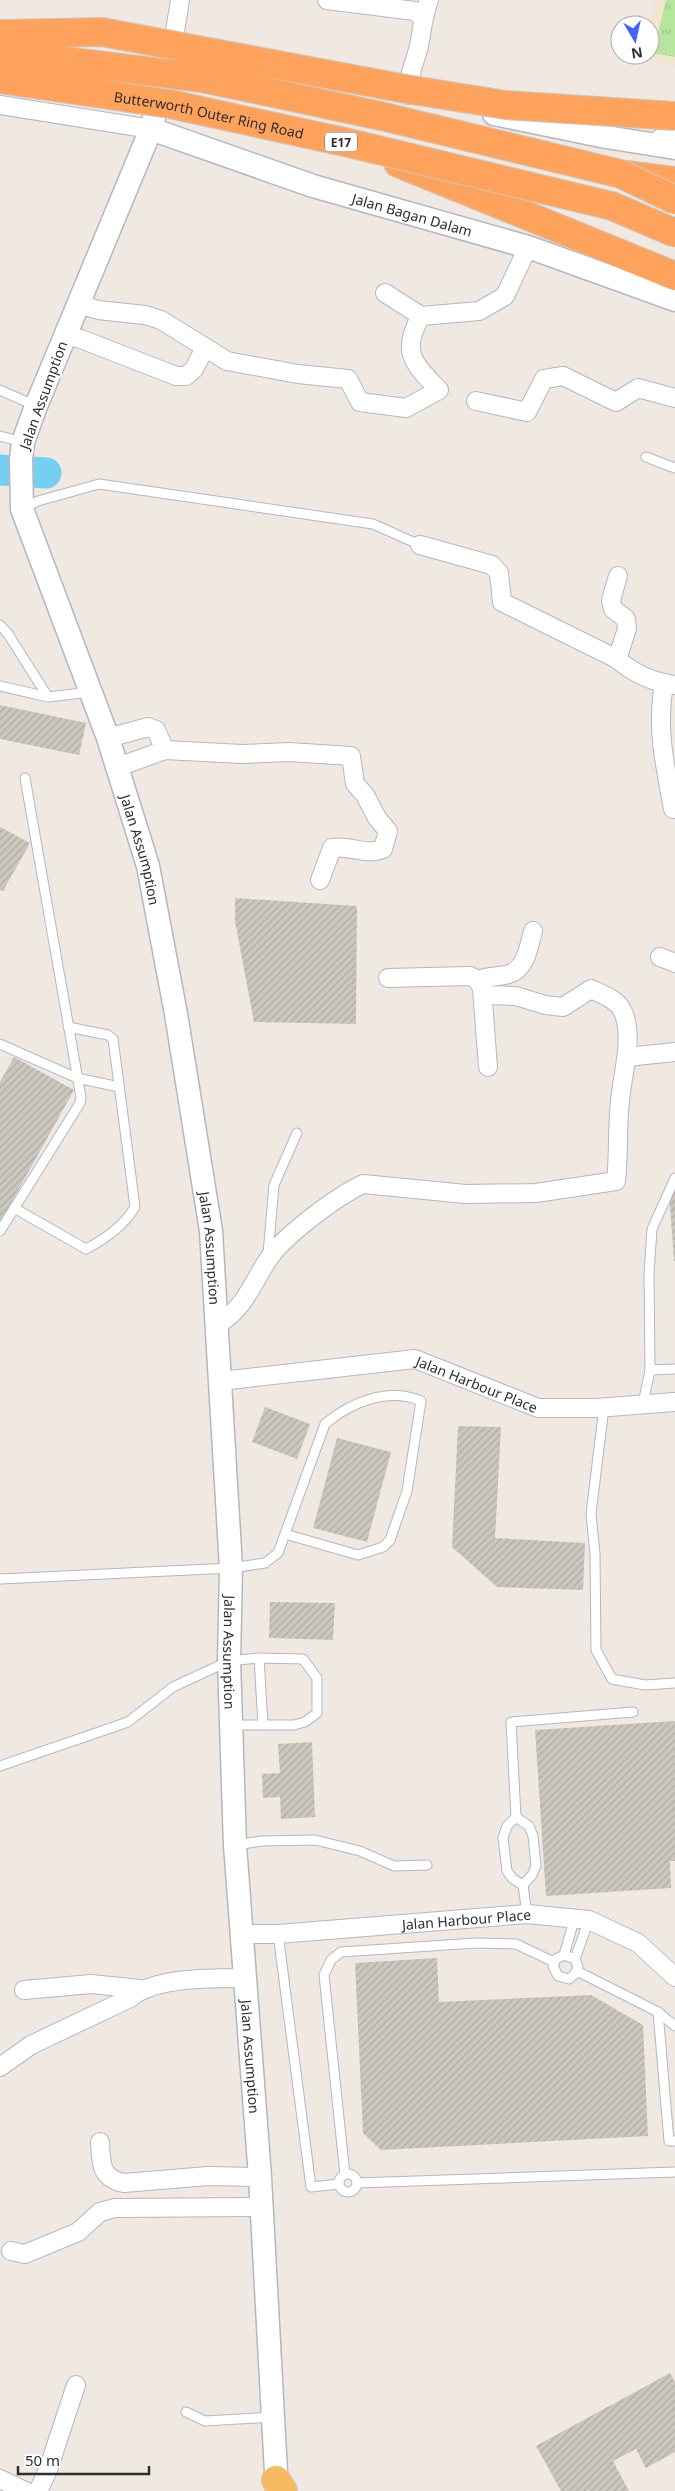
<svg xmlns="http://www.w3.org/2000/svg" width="675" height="2491" viewBox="0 0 675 2491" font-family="'Noto Sans',sans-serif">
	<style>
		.education { fill: #f0e6d1 }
		.grass { fill: url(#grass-tufts) }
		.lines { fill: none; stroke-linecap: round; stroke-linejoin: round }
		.river { stroke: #75cff0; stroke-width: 31 }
		.building { fill: url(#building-hatch) }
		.service-casing { stroke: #b4b7c1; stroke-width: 11 }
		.minor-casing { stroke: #b4b7c1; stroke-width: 20 }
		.tertiary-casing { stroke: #b4b7c1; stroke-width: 25 }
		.trunk-casing { stroke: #c9c9c9; stroke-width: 30 }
		.motorway-casing { stroke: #c9c9c9; stroke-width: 30 }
		.service { stroke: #fff; stroke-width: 9 }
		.minor { stroke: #fff; stroke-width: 18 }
		.tertiary { stroke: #fff; stroke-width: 22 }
		.trunk { stroke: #f8ba60; stroke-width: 28 }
		.motorway { stroke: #ffa35c; stroke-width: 28 }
		.motorway-bridge-casing { stroke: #c9c9c9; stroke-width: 30; stroke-linecap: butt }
		.motorway-bridge { stroke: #ffa35c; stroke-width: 28 }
		.labels { text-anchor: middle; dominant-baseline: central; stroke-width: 4.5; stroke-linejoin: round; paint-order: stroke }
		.shield { fill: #fff; stroke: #6d6d6d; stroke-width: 1 }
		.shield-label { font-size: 12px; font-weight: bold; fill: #2e2e2e }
		.street-label { font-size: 14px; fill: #2e2e2e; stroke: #fff }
	</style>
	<defs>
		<pattern id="grass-tufts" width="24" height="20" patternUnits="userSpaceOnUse" patternTransform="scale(1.25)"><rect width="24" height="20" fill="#b6e59e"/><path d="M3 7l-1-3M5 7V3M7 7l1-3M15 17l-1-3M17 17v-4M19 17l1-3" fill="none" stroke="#9dc588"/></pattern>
		<pattern id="building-hatch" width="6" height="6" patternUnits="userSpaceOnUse" patternTransform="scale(1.25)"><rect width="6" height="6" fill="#cbc7bf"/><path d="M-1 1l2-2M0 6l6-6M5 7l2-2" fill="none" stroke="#afaba4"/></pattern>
	</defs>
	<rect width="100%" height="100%" fill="#efe9e1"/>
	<!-- education -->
	<polygon class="education" points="655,0 675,0 675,66 641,59 642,55 650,55 649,25"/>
	<!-- grass -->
	<polygon class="grass" points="666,0 675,0 675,57 653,53"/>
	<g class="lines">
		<!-- river -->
		<polyline class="river" points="0,470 46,473"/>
	</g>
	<!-- building -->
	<g class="building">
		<polygon points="0,705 86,723 79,755 0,739"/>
		<polygon points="0,827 30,843 3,891 0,890"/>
		<polygon points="235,898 357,906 356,1024 254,1022 235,921"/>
		<polygon points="14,1057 74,1090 0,1223 0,1082"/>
		<polygon points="669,1192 675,1192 675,1261 674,1261"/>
		<polygon points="265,1407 310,1424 297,1459 252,1442"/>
		<polygon points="458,1426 501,1427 495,1538 585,1543 583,1590 497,1587 452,1547"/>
		<polygon points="337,1438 391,1452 367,1542 313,1528"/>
		<polygon points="270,1602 335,1603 333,1640 269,1638"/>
		<polygon points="675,1721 675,1861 670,1861 671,1888 546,1896 535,1730"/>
		<polygon points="312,1742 315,1817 281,1819 280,1797 263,1798 262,1774 280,1773 278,1744"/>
		<polygon points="437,1958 439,2002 591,1995 643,2025 648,2136 381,2150 363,2133 355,1963"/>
		<polygon points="670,2373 675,2382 675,2452 646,2468 636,2449 613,2461 629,2491 561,2491 536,2446"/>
	</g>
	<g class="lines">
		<defs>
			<g id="service">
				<polyline points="0,390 36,406"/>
				<polyline points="0,436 23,442"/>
				<polyline points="646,457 675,468"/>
				<polyline points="22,509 38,501 99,484 373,524 420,545"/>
				<polyline points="0,625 8,634 48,697"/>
				<polyline points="0,686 48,697 91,692"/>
				<polyline points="0,1044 77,1078 119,1087"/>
				<path d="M14 1208 86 1249C105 1239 124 1226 135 1207L113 1039 108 1035 68 1027"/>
				<polyline points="0,1231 80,1103 81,1097 25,778"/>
				<polyline points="268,1254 274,1185 297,1133"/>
				<polyline points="650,1370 675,1369"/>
				<polyline points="643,1404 650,1370 649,1273 652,1229 675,1178"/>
				<polyline points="604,1407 591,1514 595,1554 596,1650 612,1679 645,1685 675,1683"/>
				<path d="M0 1579 231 1568 265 1563 278 1553 325 1424C351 1402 388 1387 421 1401L407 1491 390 1540 383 1547 358 1555 285 1534"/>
				<polyline points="259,1658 263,1725"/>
				<polyline points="0,1766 128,1722 173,1687 229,1661 259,1658 303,1659 317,1678 317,1713 305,1722 294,1725 231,1725"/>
				<polyline points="516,1817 511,1722 633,1712"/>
				<polygon points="516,1817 529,1826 533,1836 536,1866 532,1875 523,1885 513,1879 507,1871 503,1838 507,1826"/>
				<polyline points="235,1845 262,1841 315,1840 360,1851 394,1866 427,1865"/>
				<polyline points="523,1885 527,1914"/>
				<polyline points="278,1934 311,2187 339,2184"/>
				<polyline points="564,1955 574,1920"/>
				<polyline points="575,1959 564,1955 556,1959 553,1966 558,1976 569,1979 575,1974 578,1967 575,1959 589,1920"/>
				<polyline points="577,1971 658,2012 675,2026"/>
				<polyline points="658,2012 669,2141 675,2141"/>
				<circle cx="348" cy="2183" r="9"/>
				<polyline points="345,2175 324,1975 331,1960 341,1952 476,1943 516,1944 554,1962"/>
				<polyline points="357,2183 675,2172"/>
				<polyline points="186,2412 205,2421 273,2417"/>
			</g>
			<g id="minor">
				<polyline points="327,0 415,11 422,18"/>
				<polyline points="171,56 180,0"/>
				<path d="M408 95C407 78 415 62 419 46 422 30 423 16 429 0"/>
				<polyline points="0,105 151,129"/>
				<polyline points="653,144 675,127"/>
				<polyline points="385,293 421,316 479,311 505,296 528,247"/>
				<path d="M78 304 98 310 145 315 161 320 227 361 298 374 348 379 360 402 406 408 439 390C414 364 400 352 421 316"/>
				<polyline points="65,336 81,339 176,376 186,376 194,369 205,348"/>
				<polyline points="476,401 527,412 544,379 563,376 616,402 638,388 675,398"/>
				<path d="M420 545 492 565 499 573 502 602 617 659C634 674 652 682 675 685"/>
				<polyline points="617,659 627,629 626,619 613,609 611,600 618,576"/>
				<path d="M664 684C656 728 665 765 673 809"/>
				<polyline points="108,738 148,727 156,730 165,750"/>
				<path d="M118 767 165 750 242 754 289 752 351 756 355 784 365 795 377 818 388 831 383 849C366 856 350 845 332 848L320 880"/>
				<polyline points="660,957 675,963"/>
				<polyline points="388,978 470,976 478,980 482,989 488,1067"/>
				<path d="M478 980C488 976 499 977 509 974 526 969 529 946 533 931"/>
				<polyline points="627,1057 675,1052"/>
				<path d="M218 1324C243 1310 252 1285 267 1261 283 1236 336 1197 363 1184L466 1194 536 1193 616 1181C619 1155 617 1127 620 1101 622 1074 635 1035 622 1010 617 999 601 994 591 989L563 1007 545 1005 516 996 483 995"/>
				<path id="s1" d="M221 1381 415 1359 538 1408H596L675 1402"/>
				<path id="s2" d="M241 1934H278L527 1914 589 1920 638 1943 675 1977"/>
				<polyline points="24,1990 91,1984 140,1989"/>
				<path d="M0 2067 31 2045 130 1998C155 1977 213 1978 245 1978"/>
				<path d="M100 2142C101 2163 100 2178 124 2183L208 2176 260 2177"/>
				<polyline points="11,2251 25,2254 37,2249 78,2232 100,2212 115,2208 262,2207"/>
				<polyline points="0,2479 25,2491"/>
				<polyline points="38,2491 48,2470 76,2385"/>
			</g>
			<g id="tertiary">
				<path id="s3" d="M172 59H170L151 129 36 406 23 442 21 460 22 509 108 738 148 866 176 1014 211 1231 231 1568 229 1661 235 1845 260 2177 277 2491"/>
				<polyline points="494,114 606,137 675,148"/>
				<path id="s4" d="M151 129 313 186 528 247 675 300"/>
			</g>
			<polyline id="trunk" points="276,2480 283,2491"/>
			<g id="motorway">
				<polyline points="398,163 675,276"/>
				<polyline points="627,175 675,181"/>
			</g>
		</defs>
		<!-- service casing -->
		<use href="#service" class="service-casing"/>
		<!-- minor casing -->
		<use href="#minor" class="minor-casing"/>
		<!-- tertiary casing -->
		<use href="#tertiary" class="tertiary-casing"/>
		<!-- trunk casing -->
		<use href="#trunk" class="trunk-casing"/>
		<!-- motorway casing -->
		<use href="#motorway" class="motorway-casing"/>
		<!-- service -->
		<use href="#service" class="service"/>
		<!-- minor -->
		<use href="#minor" class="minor"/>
		<!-- tertiary -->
		<use href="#tertiary" class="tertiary"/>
		<!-- trunk -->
		<use href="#trunk" class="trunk"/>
		<!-- motorway -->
		<use href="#motorway" class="motorway"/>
		<defs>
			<g id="motorway-bridge">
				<polyline points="0,34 102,32 406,89 506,105 675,116"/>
				<polyline points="0,53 202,78 381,116 621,174 675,200"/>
				<path id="s5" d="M0 79 170 104 349 143 612 206 675 233"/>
			</g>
		</defs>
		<!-- motorway-bridge casing -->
		<use href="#motorway-bridge" class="motorway-bridge-casing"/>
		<!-- motorway-bridge -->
		<use href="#motorway-bridge" class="motorway-bridge"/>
	</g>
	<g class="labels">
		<!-- shield labels -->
		<rect class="shield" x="325" y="132.5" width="32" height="19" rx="4"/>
		<g class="shield-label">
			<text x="341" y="142">E17</text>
		</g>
		<!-- street labels -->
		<g class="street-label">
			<text stroke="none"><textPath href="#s5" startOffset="212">Butterworth Outer Ring Road</textPath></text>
			<text stroke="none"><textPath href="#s4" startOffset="275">Jalan Bagan Dalam</textPath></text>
			<text transform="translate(43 395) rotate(-70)">Jalan Assumption</text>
			<text stroke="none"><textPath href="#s3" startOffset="841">Jalan Assumption</textPath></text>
			<text stroke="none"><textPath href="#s3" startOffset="1246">Jalan Assumption</textPath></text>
			<text stroke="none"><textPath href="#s1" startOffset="262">Jalan Harbour Place</textPath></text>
			<text stroke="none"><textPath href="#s3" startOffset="1651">Jalan Assumption</textPath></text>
			<text stroke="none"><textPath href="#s2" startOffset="226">Jalan Harbour Place</textPath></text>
			<text stroke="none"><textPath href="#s3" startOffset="2056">Jalan Assumption</textPath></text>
		</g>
	</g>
	<!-- north arrow -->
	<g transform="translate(635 40) rotate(171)"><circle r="24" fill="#ffffff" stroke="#ababab"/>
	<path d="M0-4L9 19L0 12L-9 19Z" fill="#4264fb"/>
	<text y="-8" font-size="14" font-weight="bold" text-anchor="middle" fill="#2e2e2e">N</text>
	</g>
	<!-- scale -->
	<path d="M18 2466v8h131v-8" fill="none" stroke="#2e2e2e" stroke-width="2.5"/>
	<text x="25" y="2466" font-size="15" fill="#2e2e2e" stroke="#ffffff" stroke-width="4" paint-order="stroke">50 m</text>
</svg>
